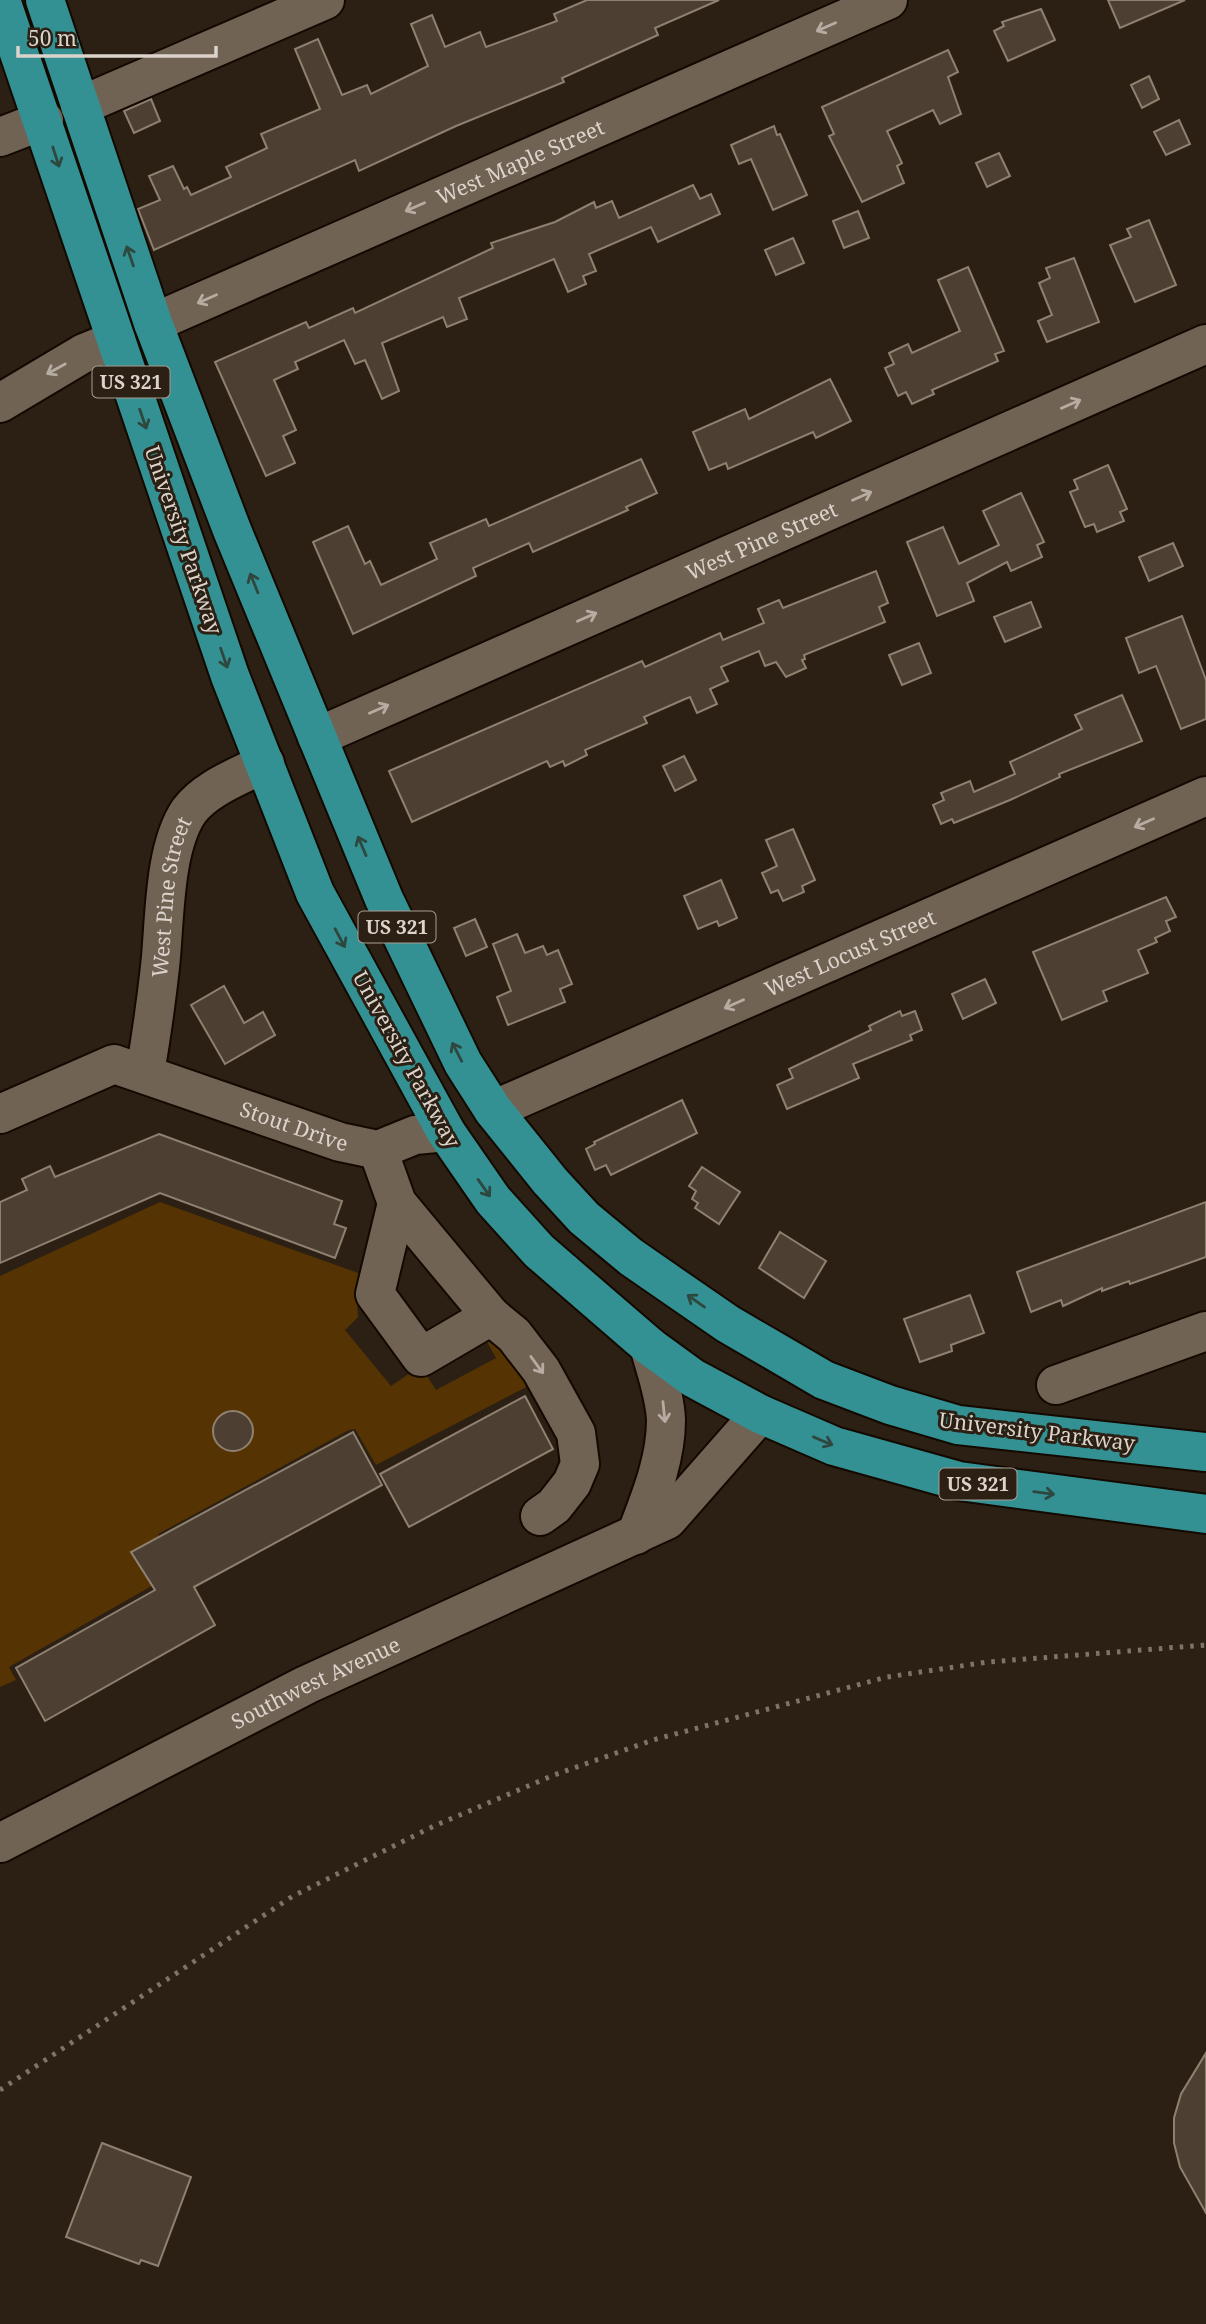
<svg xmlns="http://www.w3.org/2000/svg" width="1206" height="2324" viewBox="0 0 1206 2324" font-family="'Noto Serif',serif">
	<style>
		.green { fill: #553303 }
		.building { fill: #4d4032; stroke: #8f8171; stroke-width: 2 }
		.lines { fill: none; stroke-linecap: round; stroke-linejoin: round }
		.minor-casing { stroke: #130901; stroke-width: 42 }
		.highway-casing { stroke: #130901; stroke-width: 42 }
		.minor { stroke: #716354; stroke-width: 38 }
		.highway { stroke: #349193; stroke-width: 38 }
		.rail { stroke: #7d7469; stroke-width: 5; stroke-dasharray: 3.5 7; stroke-linecap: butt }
		.oneway { stroke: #b7aca2 }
		.oneway2 { stroke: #2e4840 }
		.labels { text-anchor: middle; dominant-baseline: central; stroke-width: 6; stroke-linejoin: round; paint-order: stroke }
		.shield { fill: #2b2013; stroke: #a79e94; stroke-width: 2 }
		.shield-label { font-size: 19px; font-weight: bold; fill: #dcd4cc }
		.street-label { font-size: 21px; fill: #dcd4cc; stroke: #2b2013 }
	</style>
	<rect width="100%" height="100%" fill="#2b2013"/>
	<!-- green -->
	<polygon class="green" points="160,1202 361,1274 356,1287 358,1317 345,1330 391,1386 413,1371 426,1374 436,1390 496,1358 486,1340 492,1338 532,1384 376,1465 355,1429 349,1430 158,1534 180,1570 9,1667 16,1680 0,1687 0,1276"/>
	<!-- building -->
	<g class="building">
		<polygon points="587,0 719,0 655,28 658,35 562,78 564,82 456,126 359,171 355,160 154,250 138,209 160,200 149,176 173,166 184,189 187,187 191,195 231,177 226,167 267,148 261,134 320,109 295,49 318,39 342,95 367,85 371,94 428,66 411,24 432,15 445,47 480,32 486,47 557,21 554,14"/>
		<polygon points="1108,0 1185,0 1120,28"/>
		<polygon points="1041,9 1055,40 1008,61 994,31 1004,26 1002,22"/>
		<polygon points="948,50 958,72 948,77 961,114 940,124 933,110 887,131 902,163 897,166 904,183 862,202 829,136 834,134 822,107"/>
		<polygon points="1149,76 1159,99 1142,108 1131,85"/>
		<polygon points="151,99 160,121 134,133 124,111"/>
		<polygon points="1179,120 1190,144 1166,155 1154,132"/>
		<polygon points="774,126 777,135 780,134 807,195 773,210 751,159 739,164 731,145"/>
		<polygon points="999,153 1010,176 987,187 976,163"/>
		<polygon points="693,185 700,199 711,194 720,214 658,242 651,227 589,254 596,271 583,276 586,284 568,292 554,259 459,298 467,319 447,327 443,317 382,343 399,391 382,399 365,360 355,364 344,340 295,362 298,369 274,380 296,430 283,436 295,463 266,476 215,362 306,322 309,328 353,308 355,313 493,248 491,243 555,222 594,202 596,208 612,201 619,218"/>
		<polygon points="858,211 869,238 844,248 833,221"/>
		<polygon points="1149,220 1176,285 1135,302 1110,245 1131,237 1127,229"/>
		<polygon points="793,238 804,263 776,275 765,250"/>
		<polygon points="1074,258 1099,322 1047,342 1038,321 1052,315 1039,283 1050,278 1046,268"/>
		<polygon points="968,267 1004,351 995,354 998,361 932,390 934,394 912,404 906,392 898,396 885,368 894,364 889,353 908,344 912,353 960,331 938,280"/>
		<polygon points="830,379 851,421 816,438 813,432 728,469 726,463 709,470 693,432 745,409 749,419"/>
		<polygon points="641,459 657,493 626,507 628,510 533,552 529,543 473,568 476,576 353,634 313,542 348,526 365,564 370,561 381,585 437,559 430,543 486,519 489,526"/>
		<polygon points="1108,465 1127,509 1120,512 1124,521 1097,532 1094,524 1085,527 1070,492 1078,489 1074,480"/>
		<polygon points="1021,493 1044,542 1037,545 1042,557 1011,571 1007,562 967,583 974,601 937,616 907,542 943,527 959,564 999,545 983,511"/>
		<polygon points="1173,543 1183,566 1149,581 1139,557"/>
		<polygon points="876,571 888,603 879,607 885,622 804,655 805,659 802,660 806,668 786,677 776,662 765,666 759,651 721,667 728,681 710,689 717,704 697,713 690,697 685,699 644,717 647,723 585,750 587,755 565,766 563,761 550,767 547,761 412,822 389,771 642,661 645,667 720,633 723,640 764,623 758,609 779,600 783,608"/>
		<polygon points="1031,602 1041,627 1005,642 994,617"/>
		<polygon points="1182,616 1206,680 1206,719 1181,729 1156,666 1139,673 1126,638"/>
		<polygon points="919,643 931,673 902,685 889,655"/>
		<polygon points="1122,695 1142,741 1059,774 1060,777 1010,800 954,823 952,819 941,824 933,805 944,800 941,793 970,781 974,792 1015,774 1010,762 1082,729 1075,715"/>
		<polygon points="684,756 696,780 675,791 663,766"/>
		<polygon points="793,829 815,880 802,886 804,892 783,901 778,890 771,893 762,873 777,866 766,840"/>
		<polygon points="721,880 737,918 719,926 717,921 698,929 684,896"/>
		<polygon points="1166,897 1176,917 1166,921 1170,931 1155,938 1157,942 1138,950 1148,973 1103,991 1107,1001 1062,1020 1033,952"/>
		<polygon points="475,919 487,947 466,956 454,928"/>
		<polygon points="517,934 525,953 543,946 547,955 558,950 572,984 560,989 565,1002 508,1025 497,997 511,991 493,944"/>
		<polygon points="985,979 996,1003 963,1019 952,994"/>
		<polygon points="224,986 244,1023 263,1012 275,1035 225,1064 191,1005"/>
		<polygon points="900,1011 902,1016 915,1011 922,1030 910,1035 912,1040 853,1064 859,1078 787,1109 777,1085 793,1078 789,1069 871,1030 869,1026"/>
		<polygon points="682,1100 697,1133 611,1175 606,1165 595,1170 586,1149 595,1144 594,1142"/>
		<polygon points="159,1134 342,1201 334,1224 346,1228 335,1258 160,1193 0,1263 0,1202 27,1190 22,1179 50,1166 55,1177"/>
		<polygon points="702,1167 740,1192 719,1224 695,1208 698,1203 692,1199 696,1191 689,1186"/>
		<polygon points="1206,1202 1206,1257 1130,1284 1129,1281 1102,1291 1102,1288 1063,1306 1061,1300 1031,1312 1017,1272"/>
		<polygon points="780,1232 826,1261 804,1298 759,1268"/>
		<polygon points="970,1295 984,1333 951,1345 952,1351 920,1362 904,1319"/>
		<polygon points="525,1396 553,1449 409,1527 380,1474"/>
		<circle cx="233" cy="1431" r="20"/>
		<polygon points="353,1432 382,1485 194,1587 215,1625 45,1721 16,1668 155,1590 131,1552"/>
		<polygon points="1206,2053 1206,2213 1180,2167 1174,2143 1174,2118 1181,2094"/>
		<polygon points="102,2143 191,2177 158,2266 141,2260 139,2264 66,2237"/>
	</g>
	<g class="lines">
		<defs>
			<g id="minor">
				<polyline points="80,106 325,0"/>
				<polyline points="0,137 44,120"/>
				<path id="s1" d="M153 323 888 0"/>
				<polyline points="0,403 84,353 116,340"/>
				<path id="s2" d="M317 737 1206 344"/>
				<path id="s3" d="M145 1073C151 1038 156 1003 160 967 165 922 163 849 189 811 206 788 240 776 265 763"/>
				<path id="s4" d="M493 1110 1206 796"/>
				<path id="s5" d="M0 1114 114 1064 340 1142 378 1150 415 1135 446 1132"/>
				<polyline points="378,1150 397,1203 491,1316 514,1335 541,1370 576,1433 580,1464 572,1483 554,1506 540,1516"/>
				<polyline points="397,1203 375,1294 421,1357 491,1316"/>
				<polyline points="1056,1385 1206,1331"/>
				<path d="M636 1535C650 1498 666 1460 666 1420 665 1395 655 1369 649 1346"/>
				<path id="s6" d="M0 1843 306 1685 667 1520 760 1414"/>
			</g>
			<g id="highway">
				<polyline points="1,0 230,676 315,893 446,1132 493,1200 539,1251 649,1346 693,1378 760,1414 834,1446 959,1481 1206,1514"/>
				<polyline points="45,0 153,323 232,530 384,899 463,1063 493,1110 550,1181 584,1218 631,1257 728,1324 824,1380 890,1405 958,1425 1206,1452"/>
			</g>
		</defs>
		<!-- minor casing -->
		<use href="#minor" class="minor-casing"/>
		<!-- highway casing -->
		<use href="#highway" class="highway-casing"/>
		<!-- minor -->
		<use href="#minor" class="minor"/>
		<!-- highway -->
		<use href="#highway" class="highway"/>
		<!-- rail -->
		<polyline class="rail" points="0,2090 293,1896 434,1826 554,1775 653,1740 887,1677 988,1662 1206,1645"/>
	</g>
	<!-- one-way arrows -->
	<defs><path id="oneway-shaft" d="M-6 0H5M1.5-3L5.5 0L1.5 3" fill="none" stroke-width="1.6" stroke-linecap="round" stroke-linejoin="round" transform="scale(1.75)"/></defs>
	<g class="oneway">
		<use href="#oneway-shaft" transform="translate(826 27) rotate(156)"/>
		<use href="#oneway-shaft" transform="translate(415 207) rotate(156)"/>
		<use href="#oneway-shaft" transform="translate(207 299) rotate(156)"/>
		<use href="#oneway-shaft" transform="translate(56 369) rotate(151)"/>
		<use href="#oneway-shaft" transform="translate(1071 404) rotate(-24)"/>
		<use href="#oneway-shaft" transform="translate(862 496) rotate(-24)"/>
		<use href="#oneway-shaft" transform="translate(587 617) rotate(-24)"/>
		<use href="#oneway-shaft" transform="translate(379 709) rotate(-24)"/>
		<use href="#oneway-shaft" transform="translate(1144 823) rotate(156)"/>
		<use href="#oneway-shaft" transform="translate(734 1004) rotate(156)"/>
		<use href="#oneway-shaft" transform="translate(537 1365) rotate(54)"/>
		<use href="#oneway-shaft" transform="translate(664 1412) rotate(84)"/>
	</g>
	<g class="oneway2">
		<use href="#oneway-shaft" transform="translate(56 157) rotate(72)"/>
		<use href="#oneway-shaft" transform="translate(130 256) rotate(-109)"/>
		<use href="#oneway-shaft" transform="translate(143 419) rotate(71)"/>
		<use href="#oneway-shaft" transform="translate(254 583) rotate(-112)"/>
		<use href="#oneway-shaft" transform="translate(224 658) rotate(71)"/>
		<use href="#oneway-shaft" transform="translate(362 846) rotate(-113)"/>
		<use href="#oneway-shaft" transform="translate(340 938) rotate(62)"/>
		<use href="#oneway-shaft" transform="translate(457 1052) rotate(-117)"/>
		<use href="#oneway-shaft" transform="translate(484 1188) rotate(55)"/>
		<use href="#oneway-shaft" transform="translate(696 1301) rotate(-145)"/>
		<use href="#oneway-shaft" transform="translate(823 1441) rotate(23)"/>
		<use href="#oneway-shaft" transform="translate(1044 1493) rotate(8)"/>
	</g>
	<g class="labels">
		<!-- shield labels -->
		<g class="shield">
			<rect x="92.5" y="366.5" width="77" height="31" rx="5"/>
			<rect x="358.5" y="911.5" width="77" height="31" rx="5"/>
			<rect x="939.5" y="1468.5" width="77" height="31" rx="5"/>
		</g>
		<g class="shield-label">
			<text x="131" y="382">US 321</text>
			<text x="397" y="927">US 321</text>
			<text x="978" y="1484">US 321</text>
		</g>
		<!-- street labels -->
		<g class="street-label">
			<text stroke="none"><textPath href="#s1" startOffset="401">West Maple Street</textPath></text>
			<text transform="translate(184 540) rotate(71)">University Parkway</text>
			<text stroke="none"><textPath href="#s2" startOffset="486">West Pine Street</textPath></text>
			<text stroke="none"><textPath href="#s3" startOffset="178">West Pine Street</textPath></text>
			<text stroke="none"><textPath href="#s4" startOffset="390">West Locust Street</textPath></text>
			<text transform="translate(407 1059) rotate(61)">University Parkway</text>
			<text stroke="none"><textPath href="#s5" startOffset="315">Stout Drive</textPath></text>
			<text transform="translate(1037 1431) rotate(7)">University Parkway</text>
			<text stroke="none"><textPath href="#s6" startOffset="354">Southwest Avenue</textPath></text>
		</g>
	</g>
	<!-- scale -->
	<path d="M18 46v10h198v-10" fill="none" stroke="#dcd4cc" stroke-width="3.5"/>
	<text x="28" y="46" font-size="21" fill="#dcd4cc" stroke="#2b2013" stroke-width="5" paint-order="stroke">50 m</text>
</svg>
